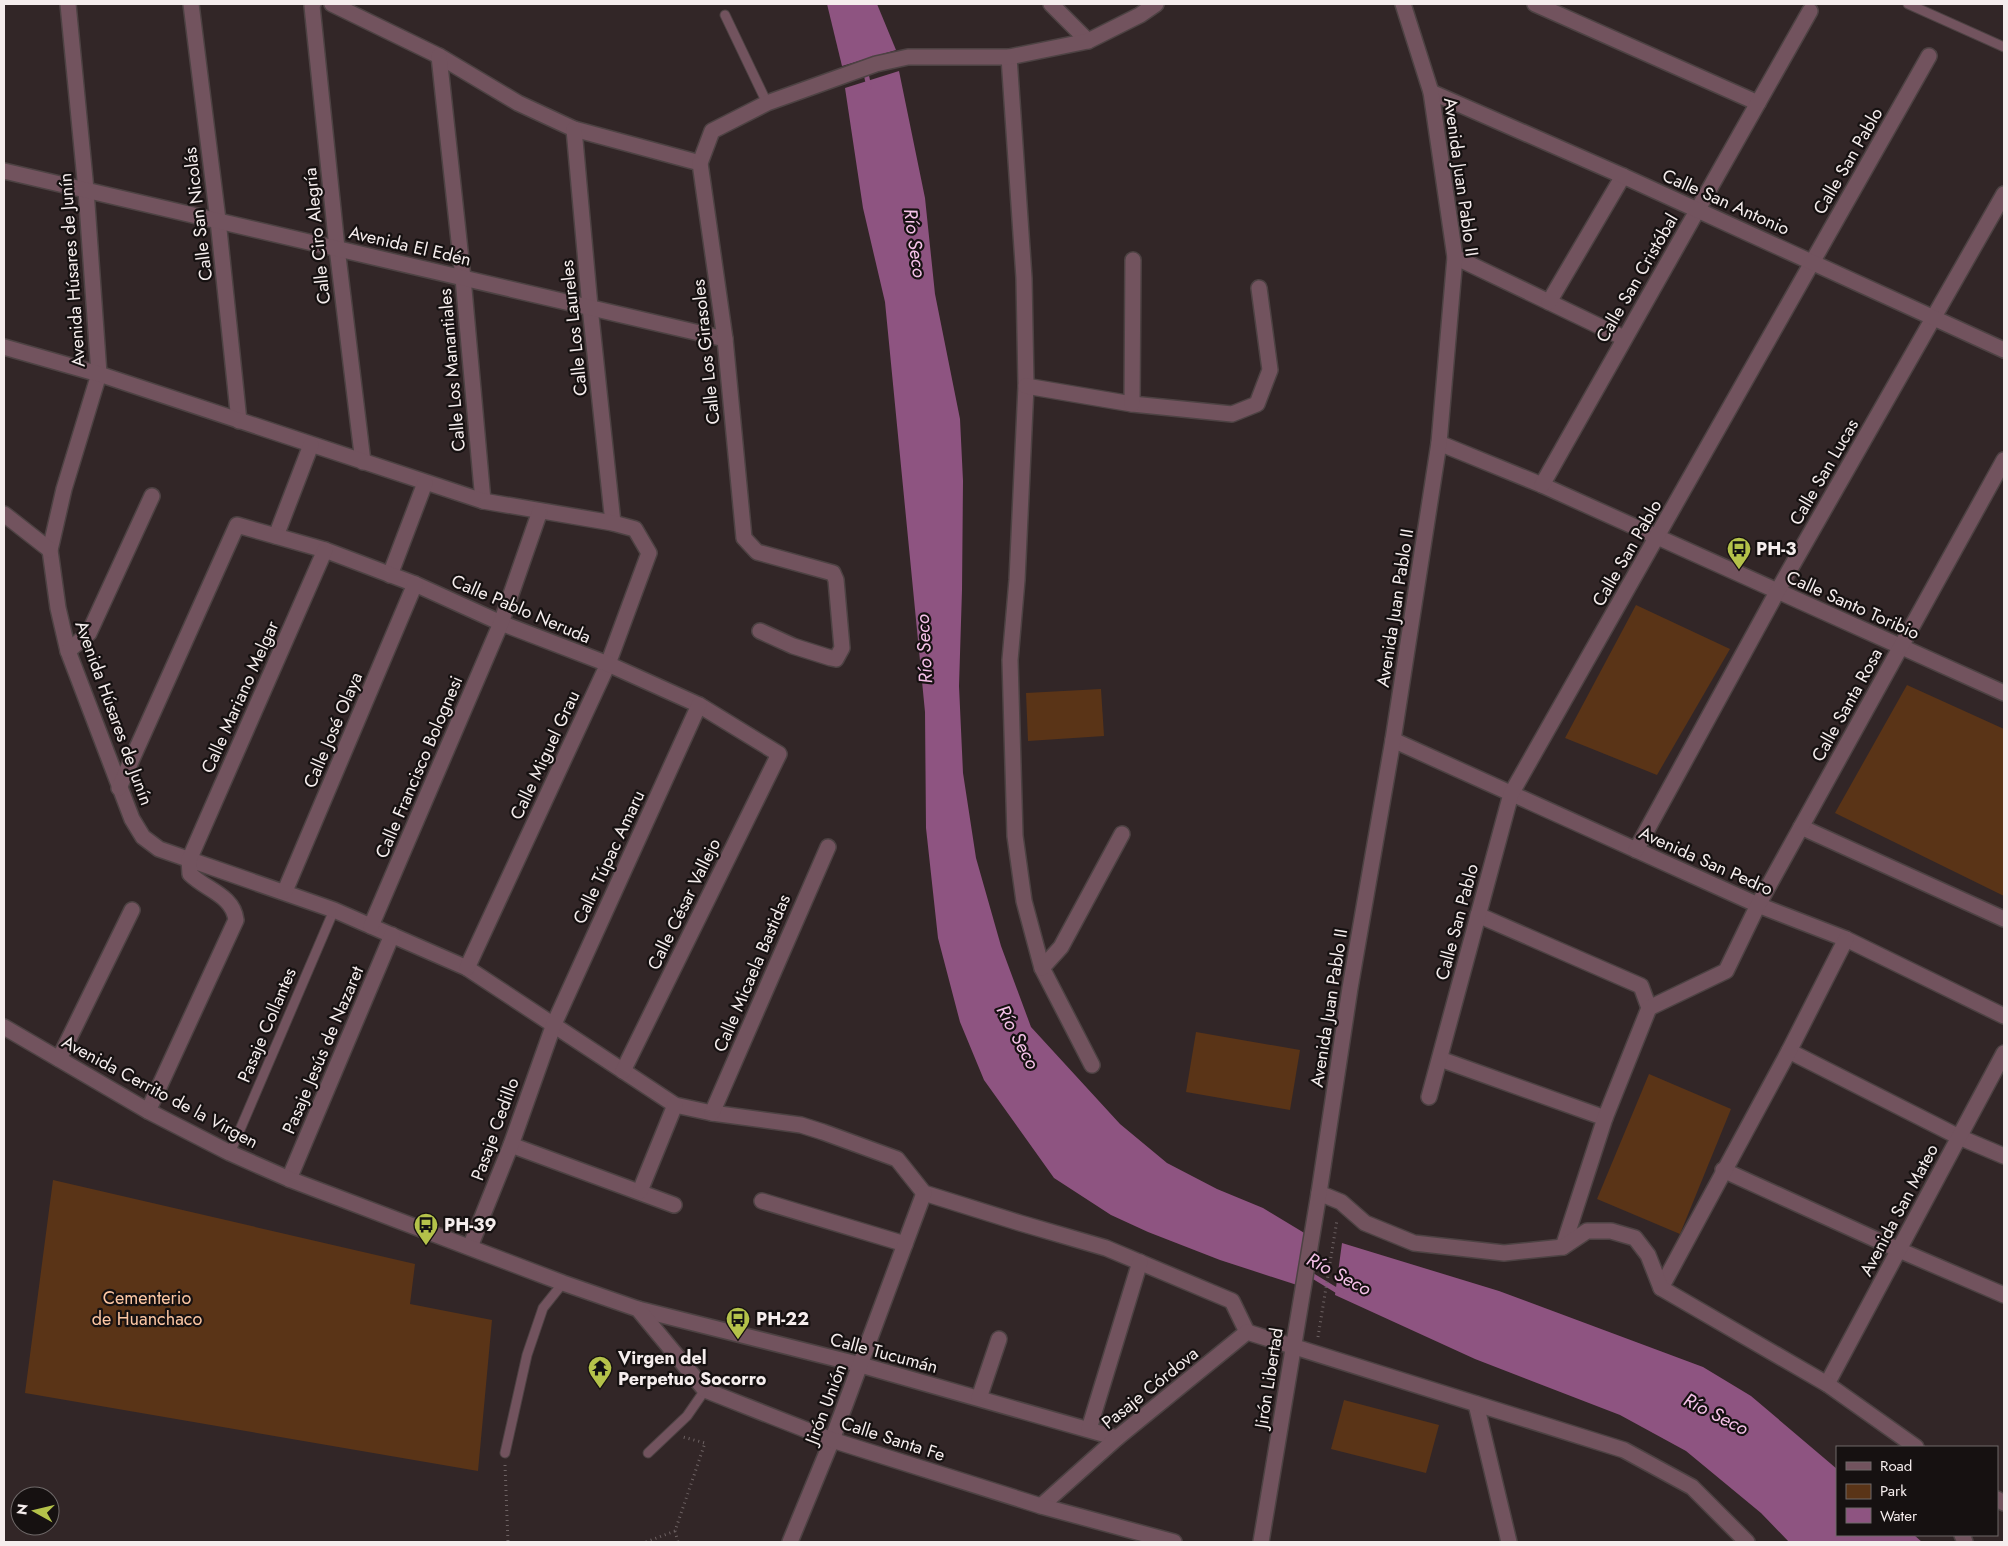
<svg xmlns="http://www.w3.org/2000/svg" width="2008" height="1546" viewBox="0 0 2008 1546" font-family="Jost,sans-serif">
	<style>
		.green { fill: #5a3417 }
		.water { fill: #8e5481 }
		.lines { fill: none; stroke-linecap: round; stroke-linejoin: round }
		.stream { stroke: #8e5481; stroke-width: 5 }
		.service-casing { stroke: #4d4243; stroke-width: 11 }
		.minor-casing { stroke: #4d4243; stroke-width: 18 }
		.tertiary-casing { stroke: #4d4243; stroke-width: 18 }
		.path { stroke: #6d6263; stroke-width: 3; stroke-dasharray: 1 4; stroke-linecap: butt }
		.service { stroke: #72535e; stroke-width: 9 }
		.minor { stroke: #72535e; stroke-width: 15 }
		.tertiary { stroke: #72535e; stroke-width: 15 }
		.labels { text-anchor: middle; dominant-baseline: central; stroke-width: 4.5; stroke-linejoin: round; paint-order: stroke }
		.street-label { font-size: 18px; fill: #f5eded; stroke: #161111 }
		.poi-label { font-size: 18px; font-weight: bold; fill: #f5eded; stroke: #161111; text-anchor: start }
		.park-label { font-size: 18px; fill: #fdc7a4; stroke: #161111 }
		.water-label { font-size: 19px; font-style: italic; fill: #f6c2e9; stroke: #161111 }
	</style>
	<rect width="100%" height="100%" fill="#322627"/>
	<!-- green -->
	<g class="green">
		<polygon points="1636,605 1730,649 1657,775 1565,738"/>
		<polygon points="1907,685 2004,729 2004,896 1835,813"/>
		<polygon points="1101,689 1104,736 1028,741 1026,693"/>
		<polygon points="1196,1032 1300,1050 1290,1110 1186,1092"/>
		<polygon points="1649,1074 1731,1109 1680,1234 1597,1199"/>
		<polygon points="53,1180 415,1264 410,1304 492,1320 478,1471 25,1393"/>
		<polygon points="1344,1400 1439,1425 1426,1473 1331,1449"/>
	</g>
	<!-- water -->
	<g class="water">
		<polygon points="827,4 877,4 896,50 842,66"/>
		<polygon points="899,71 925,198 935,294 960,419 963,481 962,590 959,686 963,773 976,858 1001,946 1031,1027 1120,1124 1167,1163 1217,1189 1263,1208 1306,1234 1297,1285 1220,1260 1148,1232 1111,1215 1054,1178 984,1080 960,1022 938,938 926,828 925,712 885,302 863,208 845,88"/>
		<polygon points="1342,1243 1499,1291 1703,1367 1751,1396 1837,1469 1837,1535 1914,1535 1922,1542 1789,1542 1761,1513 1686,1451 1620,1415 1475,1359 1335,1295"/>
	</g>
	<g class="lines">
		<!-- stream -->
		<g class="stream">
			<polyline points="865,69 869,87"/>
			<polyline points="1308,1273 1341,1293"/>
		</g>
		<defs>
			<g id="service">
				<polyline points="1908,4 2004,47"/>
				<polyline points="725,15 767,103"/>
				<polyline points="230,1153 334,910"/>
				<polyline points="505,1453 527,1355 543,1308 563,1283"/>
				<polyline points="648,1453 687,1416 705,1390"/>
			</g>
			<g id="minor">
				<polyline points="68,4 86,190 99,374 64,489 50,550 58,608 68,651 132,819 143,837 159,849 334,910 467,968 675,1105 712,1113 801,1125 823,1132 897,1159 924,1193 1020,1223 1106,1248 1232,1301 1247,1332"/>
				<polyline points="191,4 218,220 239,421"/>
				<polyline points="313,4 312,6 337,248 363,462"/>
				<polyline points="332,4 439,56 518,103 574,129 700,163"/>
				<polyline points="1051,4 1088,41"/>
				<polyline points="1535,4 1758,103"/>
				<polyline points="439,56 463,278 483,501"/>
				<polyline points="1009,57 1024,278 1026,386 1017,580 1010,660 1015,836 1024,901 1042,968 1092,1065"/>
				<polyline points="574,129 590,307 613,523"/>
				<polyline points="4,171 725,339"/>
				<polyline points="1455,257 1624,338"/>
				<polyline points="1549,302 1623,176"/>
				<polyline points="4,347 99,374 483,501 613,523 635,529 649,553 608,664 467,968"/>
				<polyline points="1026,386 1132,404 1232,414 1257,404 1270,370 1259,288"/>
				<polyline points="1132,404 1133,260"/>
				<polyline points="1439,443 1542,485 2004,693"/>
				<polyline points="1542,485 1810,11"/>
				<polyline points="4,514 50,550"/>
				<polyline points="276,536 311,445"/>
				<polyline points="390,575 425,483"/>
				<polyline points="760,631 793,646 831,658 836,659 842,648 836,580 833,573 757,552 744,538 725,339 700,163 712,131 767,103 876,64 908,57 1009,57 1088,41 1140,15 1156,4"/>
				<polyline points="68,651 89,633 152,496"/>
				<polyline points="1393,740 1758,905 1846,939 2004,1016"/>
				<polyline points="119,788 237,525 325,550 415,584 501,623 608,664 699,705 779,754 623,1071"/>
				<polyline points="1801,827 2004,919"/>
				<polyline points="1636,850 1777,592 2004,194"/>
				<polyline points="285,891 415,584"/>
				<polyline points="1478,915 1641,986 1649,1008"/>
				<polyline points="371,926 501,623 540,511"/>
				<polyline points="1042,968 1061,947 1122,834"/>
				<polyline points="1789,1051 1959,1137 2004,1156"/>
				<polyline points="59,1059 132,910"/>
				<polyline points="1440,1059 1605,1118"/>
				<polyline points="1429,1097 1511,794 1929,56"/>
				<path d="M148 1111 236 920C233 895 206 890 190 874L189 860 325 550"/>
				<polyline points="712,1113 828,847"/>
				<polyline points="511,1145 674,1205"/>
				<polyline points="1723,1170 1899,1250 2004,1295"/>
				<polyline points="289,1179 392,935"/>
				<polyline points="640,1191 675,1105"/>
				<polyline points="762,1201 905,1244"/>
				<polyline points="470,1247 511,1145 554,1024 699,705"/>
				<polyline points="1563,1247 1605,1118 1649,1008 1726,971 1758,905 2004,460"/>
				<polyline points="1661,1288 1789,1051 1846,939"/>
				<polyline points="638,1309 861,1365 1117,1438"/>
				<polyline points="1827,1384 2004,1053"/>
				<polyline points="979,1398 999,1339"/>
				<polyline points="1476,1404 1509,1542"/>
				<polyline points="1089,1429 1140,1262"/>
				<polyline points="1041,1506 1117,1438 1247,1332 1624,1450 1692,1487 1747,1542"/>
				<polyline points="1962,1535 1965,1542"/>
				<polyline points="790,1542 832,1440 924,1193"/>
			</g>
			<g id="tertiary">
				<polyline points="1431,92 1623,176 2004,350"/>
				<polyline points="4,1027 148,1111 230,1153 289,1179 563,1283 638,1309 705,1390 832,1440 1041,1506 1174,1542"/>
				<polyline points="1319,1193 1341,1202 1365,1223 1414,1243 1504,1253 1563,1247 1587,1231 1611,1231 1635,1238 1648,1255 1661,1288 1827,1384 1916,1447"/>
				<polyline points="1997,1499 2004,1503"/>
				<polyline points="1261,1542 1319,1193 1350,988 1393,740 1439,443 1455,257 1431,92 1403,4"/>
			</g>
		</defs>
		<!-- service casing -->
		<use href="#service" class="service-casing"/>
		<!-- minor casing -->
		<use href="#minor" class="minor-casing"/>
		<!-- tertiary casing -->
		<use href="#tertiary" class="tertiary-casing"/>
		<!-- path -->
		<g class="path">
			<polyline points="1318,1337 1337,1220"/>
			<polyline points="505,1465 508,1542"/>
			<polyline points="675,1531 678,1542"/>
			<polyline points="646,1542 675,1531 705,1443 683,1437"/>
		</g>
		<!-- service -->
		<use href="#service" class="service"/>
		<!-- minor -->
		<use href="#minor" class="minor"/>
		<!-- tertiary -->
		<use href="#tertiary" class="tertiary"/>
	</g>
	<!-- icons -->
	<defs>
		<symbol id="bus-pin" viewBox="-11 -11 22 30"><path d="M0 17L-7.5 6A9.5 9.5 0 1 1 7.5 6Z" fill="#b4c24a" stroke="#161111"/><path d="M-5-6H5V4H4V6H2V4H-2V6H-4V4H-5ZM-3.5-4V0h7V-4ZM-3.5 1.2v1.5H-2V1.2ZM2 1.2v1.5H3.5V1.2Z" fill="#111"/></symbol>
		<symbol id="temple-pin" viewBox="-11 -11 22 30"><path d="M0 17L-7.5 6A9.5 9.5 0 1 1 7.5 6Z" fill="#b4c24a" stroke="#161111"/><path d="M0-6L5-2H3V0L6.5 2.5H4V6H1.5V3h-3V6H-4V2.5H-6.5L-3 0V-2H-5Z" fill="#111"/></symbol>
	</defs>
	<g fill-rule="evenodd">
		<use href="#bus-pin" x="1725" y="535" width="28" height="38"/>
		<use href="#bus-pin" x="412" y="1211" width="28" height="38"/>
		<use href="#bus-pin" x="724" y="1305" width="28" height="38"/>
		<use href="#temple-pin" x="586" y="1354" width="28" height="38"/>
	</g>
	<g class="labels">
		<!-- street labels -->
		<g class="street-label">
			<text transform="translate(1848 161) rotate(-60)">Calle San Pablo</text>
			<text transform="translate(1461 177) rotate(82)">Avenida Juan Pablo II</text>
			<text transform="translate(1726 202) rotate(24)">Calle San Antonio</text>
			<text transform="translate(198 214) rotate(-97)">Calle San Nicolás</text>
			<text transform="translate(317 236) rotate(-96)">Calle Ciro Alegría</text>
			<text transform="translate(410 246) rotate(13)">Avenida El Edén</text>
			<text transform="translate(72 270) rotate(-94)">Avenida Húsares de Junín</text>
			<text transform="translate(1637 278) rotate(-60)">Calle San Cristóbal</text>
			<text transform="translate(574 328) rotate(-96)">Calle Los Laureles</text>
			<text transform="translate(706 352) rotate(-96)">Calle Los Girasoles</text>
			<text transform="translate(452 370) rotate(-95)">Calle Los Manantiales</text>
			<text transform="translate(1824 472) rotate(-60)">Calle San Lucas</text>
			<text transform="translate(1627 553) rotate(-60)">Calle San Pablo</text>
			<text transform="translate(1853 605) rotate(24)">Calle Santo Toribio</text>
			<text transform="translate(1395 608) rotate(-81)">Avenida Juan Pablo II</text>
			<text transform="translate(521 609) rotate(23)">Calle Pablo Neruda</text>
			<text transform="translate(240 697) rotate(-66)">Calle Mariano Melgar</text>
			<text transform="translate(1847 705) rotate(-61)">Calle Santa Rosa</text>
			<text transform="translate(114 713) rotate(70)">Avenida Húsares de Junín</text>
			<text transform="translate(333 730) rotate(-67)">Calle José Olaya</text>
			<text transform="translate(545 755) rotate(-65)">Calle Miguel Grau</text>
			<text transform="translate(419 767) rotate(-67)">Calle Francisco Bolognesi</text>
			<text transform="translate(609 857) rotate(-65)">Calle Túpac Amaru</text>
			<text transform="translate(1706 861) rotate(24)">Avenida San Pedro</text>
			<text transform="translate(684 904) rotate(-64)">Calle César Vallejo</text>
			<text transform="translate(1457 922) rotate(-75)">Calle San Pablo</text>
			<text transform="translate(752 973) rotate(-67)">Calle Micaela Bastidas</text>
			<text transform="translate(1329 1008) rotate(-81)">Avenida Juan Pablo II</text>
			<text transform="translate(267 1025) rotate(-67)">Pasaje Collantes</text>
			<text transform="translate(323 1050) rotate(-67)">Pasaje Jesús de Nazaret</text>
			<text transform="translate(160 1092) rotate(28)">Avenida Cerrito de la Virgen</text>
			<text transform="translate(495 1129) rotate(-70)">Pasaje Cedillo</text>
			<text transform="translate(1899 1210) rotate(-62)">Avenida San Mateo</text>
			<text transform="translate(884 1353) rotate(15)">Calle Tucumán</text>
			<text transform="translate(1269 1378) rotate(-81)">Jirón Libertad</text>
			<text transform="translate(1150 1388) rotate(-39)">Pasaje Córdova</text>
			<text transform="translate(826 1404) rotate(-69)">Jirón Unión</text>
			<text transform="translate(893 1439) rotate(18)">Calle Santa Fe</text>
		</g>
		<!-- poi labels -->
		<g class="poi-label">
			<text x="1756" y="549">PH-3</text>
			<text x="444" y="1225">PH-39</text>
			<text x="756" y="1319">PH-22</text>
			<text x="618" y="1358">Virgen del<tspan x="618" dy="21">Perpetuo Socorro</tspan></text>
		</g>
		<!-- park labels -->
		<g class="park-label">
			<text x="147" y="1298">Cementerio<tspan x="147" dy="21">de Huanchaco</tspan></text>
		</g>
		<!-- water labels -->
		<g class="water-label">
			<text transform="translate(915 243) rotate(82)">Río Seco</text>
			<text transform="translate(924 649) rotate(-93)">Río Seco</text>
			<text transform="translate(1018 1037) rotate(62)">Río Seco</text>
			<text transform="translate(1339 1274) rotate(28)">Río Seco</text>
			<text transform="translate(1716 1414) rotate(27)">Río Seco</text>
		</g>
	</g>
	<!-- border -->
	<rect width="2008" height="1546" fill="none" stroke="#f5eded" stroke-width="10"/>
	<!-- legend -->
	<rect x="1836" y="1446" width="162" height="90" fill="#161111" stroke="#6f6969"/>
	<rect x="1846" y="1462" width="25" height="8" fill="#72535e" stroke="#6f6969"/>
	<text x="1880" y="1471" font-size="15" fill="#f5eded">Road</text>
	<rect x="1846" y="1484" width="25" height="15" fill="#5a3417" stroke="#6f6969"/>
	<text x="1880" y="1496" font-size="15" fill="#f5eded">Park</text>
	<rect x="1846" y="1508" width="25" height="15" fill="#8e5481" stroke="#6f6969"/>
	<text x="1880" y="1521" font-size="15" fill="#f5eded">Water</text>
	<!-- north arrow -->
	<g transform="translate(35 1511) rotate(278)"><circle r="24" fill="#161111" stroke="#6f6969"/>
	<path d="M0-4L9 19L0 12L-9 19Z" fill="#b4c24a"/>
	<text y="-8" font-size="14" font-weight="bold" text-anchor="middle" fill="#f5eded">N</text>
	</g>
</svg>
